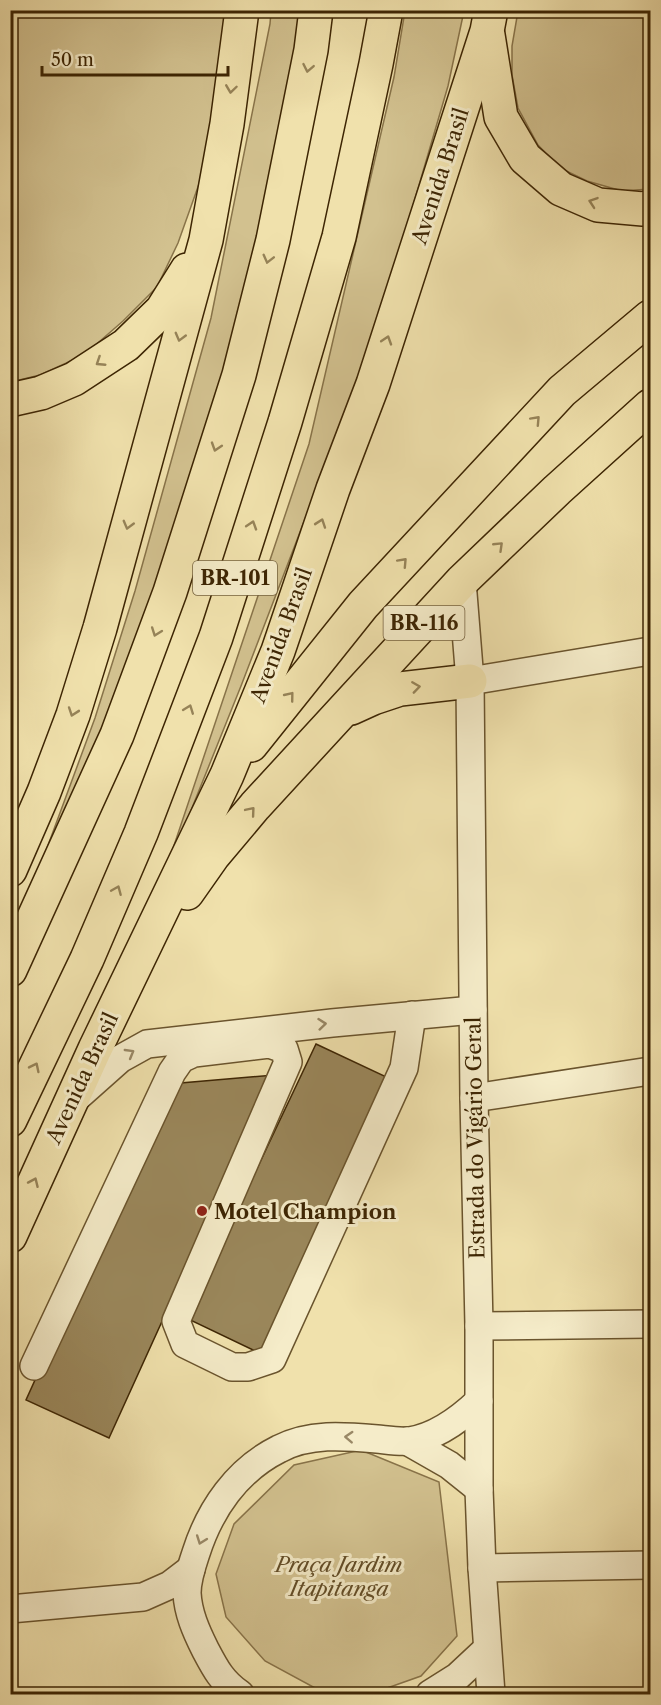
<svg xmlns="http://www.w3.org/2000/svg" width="661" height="1705" viewBox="0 0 661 1705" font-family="'Libre Caslon Text',serif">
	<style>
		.green { fill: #d2c18f; stroke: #887349; stroke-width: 1.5 }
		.building { fill: #9a875b; stroke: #3d2503; stroke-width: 1.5 }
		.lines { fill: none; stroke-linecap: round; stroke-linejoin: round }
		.minor-casing { stroke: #6a542d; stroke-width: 30 }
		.highway-casing { stroke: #3d2503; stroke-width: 36 }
		.minor { stroke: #f5ecc9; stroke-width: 27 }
		.highway { stroke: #f0e1ac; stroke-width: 33 }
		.oneway { stroke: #968358 }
		.oneway2 { stroke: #986 }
		.poi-dot { fill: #8f2418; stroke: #f5ecc9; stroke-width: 2 }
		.labels { text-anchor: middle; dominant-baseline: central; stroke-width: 6; stroke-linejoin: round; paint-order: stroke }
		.shield { fill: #f5ecc9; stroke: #74613e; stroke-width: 1.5 }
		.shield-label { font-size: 20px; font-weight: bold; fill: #3d2503 }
		.street-label { font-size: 21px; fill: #3d2503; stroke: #f5ecc9 }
		.poi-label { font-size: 21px; font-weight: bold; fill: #3d2503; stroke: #f5ecc9; text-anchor: start }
		.park-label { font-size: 21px; font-style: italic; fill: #624c26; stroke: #f5ecc9 }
	</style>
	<rect width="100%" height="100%" fill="#f0e1ac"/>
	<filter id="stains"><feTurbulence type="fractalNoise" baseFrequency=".00333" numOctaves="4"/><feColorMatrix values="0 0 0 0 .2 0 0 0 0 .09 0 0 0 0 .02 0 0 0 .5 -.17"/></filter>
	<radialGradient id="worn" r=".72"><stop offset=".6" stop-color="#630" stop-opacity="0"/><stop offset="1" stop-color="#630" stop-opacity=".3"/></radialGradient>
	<!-- green -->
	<g class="green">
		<polygon points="10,11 230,11 222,79 199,184 178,243 157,287 123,321 84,355 40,375 11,382"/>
		<polygon points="271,11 302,11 246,324 103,751 33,886 95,718 135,591 211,318 270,24"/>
		<polygon points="405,11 464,11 448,86 374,339 241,686 159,890 309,444 394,77"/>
		<polygon points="518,11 650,11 650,189 622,191 587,181 560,168 538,145 518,108 512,75 512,46"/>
		<polygon points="361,1450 439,1482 457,1636 421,1676 376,1692 315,1688 265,1661 226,1617 216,1574 234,1524 294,1465"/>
	</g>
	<!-- building -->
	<g class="building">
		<polygon points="316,1044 395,1081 272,1359 186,1318"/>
		<polygon points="274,1075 109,1438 26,1400 169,1084"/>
	</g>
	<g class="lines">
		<defs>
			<g id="minor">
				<polyline points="462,581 470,681 474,1098 479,1326 479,1489 482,1568 491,1694"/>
				<polyline points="470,681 650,651"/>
				<polyline points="474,1098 650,1071"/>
				<polyline points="75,1099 120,1059 147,1044 332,1023 473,1010"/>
				<polyline points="479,1326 650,1324"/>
				<polyline points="34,1366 172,1072 181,1059 194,1053 269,1044 284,1049 288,1062 176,1321 185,1344 232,1367 248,1367 272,1359 404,1068 412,1015"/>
				<polyline points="407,1441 449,1465 479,1489"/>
				<polyline points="482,1568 650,1565"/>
				<polyline points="10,1609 143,1597 170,1585 191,1569"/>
				<path d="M240 1694C222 1682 215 1668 205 1649 196 1631 188 1613 187 1593 187 1579 192 1565 196 1553 210 1509 237 1470 279 1449 309 1433 344 1436 377 1439 387 1440 399 1442 409 1441 436 1437 459 1420 479 1401"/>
				<polyline points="430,1694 457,1677 487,1649"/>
			</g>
			<g id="highway">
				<polyline points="488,35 501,117 525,158 561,189 598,205 643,209 650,207"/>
				<polyline points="10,400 41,393 74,379 126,345 162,310 187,270"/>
				<polyline points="351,708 373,698 400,689 470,681"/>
				<polyline points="251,745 363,605 562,391 650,317"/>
				<polyline points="10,870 44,792 73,715 100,628 206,240 227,124 242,10"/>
				<polyline points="187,893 213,856 255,806 462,581 557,490 650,406"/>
				<polyline points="10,970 117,735 170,592 239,375 273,240 311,50 316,10"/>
				<polyline points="10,1120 87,959 141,833 216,637 285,422 339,237 376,64 386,10"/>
				<polyline points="10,1236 95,1049 227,775 278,651 333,489 373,384 487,31 491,10"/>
			</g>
		</defs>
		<!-- minor casing -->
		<use href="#minor" class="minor-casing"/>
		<!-- highway casing -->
		<use href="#highway" class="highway-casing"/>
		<!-- minor -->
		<use href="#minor" class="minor"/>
		<!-- highway -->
		<use href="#highway" class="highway"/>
	</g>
	<!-- one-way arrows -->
	<defs><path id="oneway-chevron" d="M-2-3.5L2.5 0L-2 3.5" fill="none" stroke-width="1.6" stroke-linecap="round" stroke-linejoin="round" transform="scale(1.5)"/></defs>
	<g class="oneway">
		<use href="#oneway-chevron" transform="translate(308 68) rotate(101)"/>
		<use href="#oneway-chevron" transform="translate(231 89) rotate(98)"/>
		<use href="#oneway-chevron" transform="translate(593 202) rotate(-161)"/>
		<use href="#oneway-chevron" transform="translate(268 259) rotate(104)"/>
		<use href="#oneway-chevron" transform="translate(180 337) rotate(105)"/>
		<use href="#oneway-chevron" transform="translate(387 340) rotate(-72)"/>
		<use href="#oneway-chevron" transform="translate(100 362) rotate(147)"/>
		<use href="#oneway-chevron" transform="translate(536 420) rotate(-47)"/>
		<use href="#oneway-chevron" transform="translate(216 447) rotate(108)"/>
		<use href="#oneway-chevron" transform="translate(321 523) rotate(-71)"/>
		<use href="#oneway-chevron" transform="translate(128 525) rotate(105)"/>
		<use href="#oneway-chevron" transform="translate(252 525) rotate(-72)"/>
		<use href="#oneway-chevron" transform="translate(499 546) rotate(-44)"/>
		<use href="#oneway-chevron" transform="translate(403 562) rotate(-47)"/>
		<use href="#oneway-chevron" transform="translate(156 632) rotate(110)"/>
		<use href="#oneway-chevron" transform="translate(416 687) rotate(-8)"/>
		<use href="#oneway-chevron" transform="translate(290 696) rotate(-51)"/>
		<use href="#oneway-chevron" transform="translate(189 709) rotate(-69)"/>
		<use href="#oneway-chevron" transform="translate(73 712) rotate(109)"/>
		<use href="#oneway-chevron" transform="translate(251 811) rotate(-50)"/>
		<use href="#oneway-chevron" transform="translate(117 890) rotate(-67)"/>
		<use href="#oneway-chevron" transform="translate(35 1067) rotate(-64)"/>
		<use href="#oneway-chevron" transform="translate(34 1182) rotate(-66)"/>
	</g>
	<g class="oneway2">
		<use href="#oneway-chevron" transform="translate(322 1024) rotate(-6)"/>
		<use href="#oneway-chevron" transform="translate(130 1053) rotate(-30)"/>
		<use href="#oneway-chevron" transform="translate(349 1437) rotate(-177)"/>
		<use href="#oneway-chevron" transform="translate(201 1540) rotate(110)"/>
	</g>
	<!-- markers -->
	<circle class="poi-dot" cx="202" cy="1211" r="6"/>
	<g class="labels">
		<!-- shield labels -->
		<g class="shield">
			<rect x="193" y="561" width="84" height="34" rx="4.5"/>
			<rect x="383.5" y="606" width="81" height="34" rx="4.5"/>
		</g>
		<g class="shield-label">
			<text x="235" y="578">BR-101</text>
			<text x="424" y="623">BR-116</text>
		</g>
		<!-- street labels -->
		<g class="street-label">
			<text transform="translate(440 176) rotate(-72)">Avenida Brasil</text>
			<text transform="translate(281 635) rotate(-70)">Avenida Brasil</text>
			<text transform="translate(82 1078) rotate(-65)">Avenida Brasil</text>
			<text transform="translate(475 1138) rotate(-91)">Estrada do Vigário Geral</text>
		</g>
		<!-- poi labels -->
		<g class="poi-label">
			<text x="214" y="1211">Motel Champion</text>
		</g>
		<!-- park labels -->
		<g class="park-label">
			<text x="339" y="1564">Praça Jardim<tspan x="339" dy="24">Itapitanga</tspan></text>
		</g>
	</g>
	<!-- margin -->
	<rect width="661" height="1705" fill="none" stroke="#f0e1ac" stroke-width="36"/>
	<rect x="12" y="12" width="637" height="1681" fill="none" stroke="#3d2503" stroke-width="3"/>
	<rect x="18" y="18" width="625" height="1669" fill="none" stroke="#3d2503" stroke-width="1.5"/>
	<!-- scale -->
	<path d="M42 66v9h186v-9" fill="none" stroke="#3d2503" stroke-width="3"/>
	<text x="51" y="66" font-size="18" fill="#3d2503" stroke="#f5ecc9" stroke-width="4.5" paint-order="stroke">50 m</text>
	<rect width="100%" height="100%" filter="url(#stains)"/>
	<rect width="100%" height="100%" fill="url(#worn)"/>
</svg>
